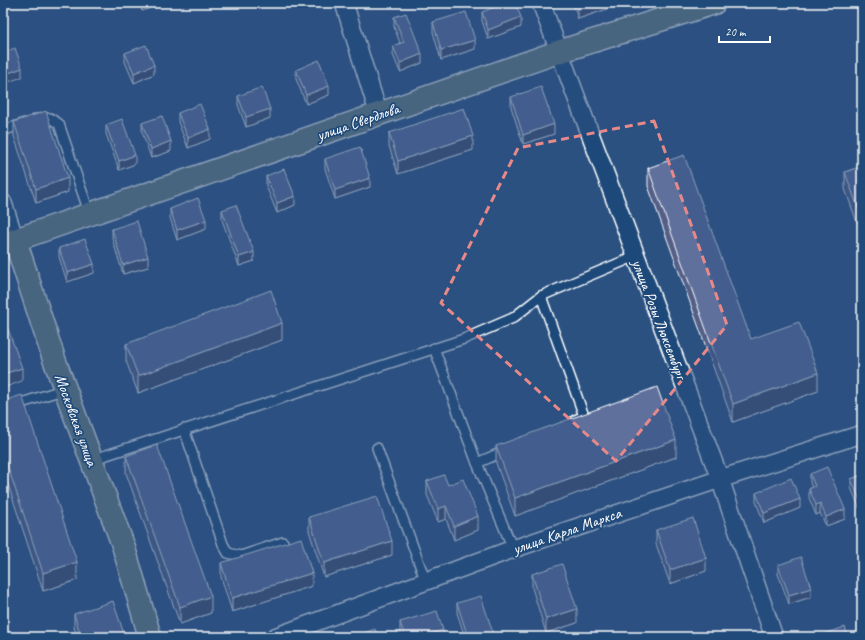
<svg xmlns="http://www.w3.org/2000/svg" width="865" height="640" viewBox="0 0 865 640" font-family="Caveat,sans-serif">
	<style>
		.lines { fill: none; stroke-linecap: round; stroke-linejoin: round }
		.service-casing { stroke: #fff; stroke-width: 12 }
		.minor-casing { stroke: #fff; stroke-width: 20 }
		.primary-casing { stroke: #fff; stroke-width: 25 }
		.service { stroke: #1f4a7a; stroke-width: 9 }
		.minor { stroke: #1f4a7a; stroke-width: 17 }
		.primary { stroke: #6c7e7c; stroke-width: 22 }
		.wall { fill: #525f87; stroke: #fff }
		.shaded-wall { fill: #424e6e; stroke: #fff }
		.building { fill: #5f6f9d; stroke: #fff }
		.marked { fill: none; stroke: #e88989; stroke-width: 3; stroke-dasharray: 8 5; stroke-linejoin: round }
		.labels { text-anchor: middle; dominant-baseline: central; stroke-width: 3.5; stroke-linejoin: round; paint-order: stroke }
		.street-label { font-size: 16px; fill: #fff; stroke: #1f4a7a }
	</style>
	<rect width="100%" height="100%" fill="#2b5181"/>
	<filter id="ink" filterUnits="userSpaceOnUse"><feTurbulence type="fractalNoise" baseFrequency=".025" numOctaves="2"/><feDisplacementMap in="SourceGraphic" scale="8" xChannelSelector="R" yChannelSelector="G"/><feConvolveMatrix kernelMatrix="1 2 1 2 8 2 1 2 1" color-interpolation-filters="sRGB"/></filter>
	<g filter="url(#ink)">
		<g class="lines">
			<defs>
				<g id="service">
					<polyline points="36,119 50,118 59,124 90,215"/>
					<polyline points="3,131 24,123"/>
					<polyline points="434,348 477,463"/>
					<polyline points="3,409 65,389"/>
					<polyline points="575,420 584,416 541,296 636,256"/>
					<polyline points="184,429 223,544 228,553 241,556 283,542"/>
					<polyline points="377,448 426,582"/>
					<polyline points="507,450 477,463 513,549"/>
					<polyline points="91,460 464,339 513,318 541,296"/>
				</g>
				<g id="minor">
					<polyline points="344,3 379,115"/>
					<polyline points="541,3 720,479 774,637"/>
					<polyline points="3,203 15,240 3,244"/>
					<polyline points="275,637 513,549 720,479 862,434"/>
				</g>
				<polyline id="primary" points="150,637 123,545 54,359 15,240 558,52 714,3"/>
			</defs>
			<!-- service casing -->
			<use href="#service" class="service-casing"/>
			<!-- minor casing -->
			<use href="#minor" class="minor-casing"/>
			<!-- primary casing -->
			<use href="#primary" class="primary-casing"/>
			<!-- service -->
			<use href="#service" class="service"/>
			<!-- minor -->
			<use href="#minor" class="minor"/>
			<!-- primary -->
			<use href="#primary" class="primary"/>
		</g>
		<!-- wall -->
		<g class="wall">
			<polygon points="139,3 163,3 142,11"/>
			<polygon points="573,3 610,3 610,8 578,19"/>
			<polygon points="482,12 521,27 488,39 482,21"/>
			<polygon points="394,17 422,63 400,72 393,55 393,46 400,43 394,27"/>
			<polygon points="433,22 475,49 441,60 433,32"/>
			<polygon points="125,53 154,74 134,83 125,62"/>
			<polygon points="296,70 329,95 306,104 296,79"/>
			<polygon points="238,96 270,118 246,127 238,105"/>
			<polygon points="511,97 554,134 523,144 511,107"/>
			<polygon points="178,113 210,139 188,148 178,122"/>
			<polygon points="14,122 68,192 36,203 14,136"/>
			<polygon points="142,123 171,151 151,158 142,132"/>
			<polygon points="106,125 135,164 119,170 106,134"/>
			<polygon points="389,133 473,150 398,174 389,146"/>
			<polygon points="325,159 370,187 335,199 325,169"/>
			<polygon points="862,166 862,236 845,189 845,172"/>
			<polygon points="648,168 751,339 818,391 733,422 648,186"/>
			<polygon points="266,176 295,205 277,213 266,186"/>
			<polygon points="170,209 206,229 177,240 170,218"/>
			<polygon points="222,210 254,261 239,266 222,220"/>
			<polygon points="112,229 148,267 123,274 112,238"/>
			<polygon points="59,248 94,273 67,282 59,257"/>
			<polygon points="282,340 138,393 126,361 126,344"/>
			<polygon points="3,401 77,580 43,591 3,469"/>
			<polygon points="496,446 676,457 515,516 496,463"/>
			<polygon points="126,456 211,613 180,624 126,473"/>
			<polygon points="810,474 845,519 826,526 820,513 816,515 809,498 809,489 812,487 810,483"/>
			<polygon points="862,475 862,514 851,488 851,479"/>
			<polygon points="427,481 448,485 478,530 454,540 446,519 438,522 427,495"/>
			<polygon points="756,493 800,508 764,523 756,502"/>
			<polygon points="309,517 392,555 324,577 309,531"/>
			<polygon points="656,530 706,571 670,584 656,544"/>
			<polygon points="221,563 312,586 232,612 221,577"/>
			<polygon points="778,565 811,597 789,604 778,574"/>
			<polygon points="532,574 577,623 546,633 532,588"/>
			<polygon points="457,603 493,637 465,637 457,613"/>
			<polygon points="74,614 125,637 77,637 74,627"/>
			<polygon points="400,622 443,637 402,637 400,632"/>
		</g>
		<!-- shaded-wall -->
		<g class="shaded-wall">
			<polygon points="142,3 163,3 142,11"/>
			<polygon points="584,3 610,3 610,8 578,19 578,5"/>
			<polygon points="521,17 521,27 488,39 488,30"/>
			<polygon points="475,40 475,49 441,60 441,50"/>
			<polygon points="422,54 422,63 400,72 400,63"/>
			<polygon points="154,65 154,74 134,83 134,73"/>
			<polygon points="22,68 22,77 3,84 3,75"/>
			<polygon points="329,86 329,95 306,104 306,95"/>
			<polygon points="270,109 270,118 246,127 246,117"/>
			<polygon points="554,124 554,134 523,144 523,135"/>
			<polygon points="210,129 210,139 188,148 188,138"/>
			<polygon points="473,136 473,150 398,174 398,161"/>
			<polygon points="171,141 171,151 151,158 151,149"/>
			<polygon points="135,155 135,164 119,170 119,161"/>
			<polygon points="68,178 68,192 36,203 36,189"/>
			<polygon points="370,178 370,187 335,199 335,190"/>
			<polygon points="295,196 295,205 277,213 277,203"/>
			<polygon points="206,220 206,229 177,240 177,230"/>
			<polygon points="254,252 254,261 239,266 239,257"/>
			<polygon points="148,257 148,267 123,274 123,265"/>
			<polygon points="94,264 94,273 67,282 67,273"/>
			<polygon points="282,323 282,340 138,393 138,376"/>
			<polygon points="22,368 22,381 3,388 3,374"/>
			<polygon points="818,373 818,391 733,422 733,404"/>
			<polygon points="676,440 676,457 515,516 515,498"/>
			<polygon points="800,499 800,508 764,523 764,513"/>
			<polygon points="820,503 820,513 816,515 816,505"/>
			<polygon points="446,506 446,519 438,522 438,509"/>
			<polygon points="845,509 845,519 826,526 826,517"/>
			<polygon points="478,516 478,530 454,540 454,526"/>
			<polygon points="392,541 392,555 324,577 324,563"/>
			<polygon points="706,558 706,571 670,584 670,570"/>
			<polygon points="77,562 77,580 43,591 43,573"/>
			<polygon points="312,573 312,586 232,612 232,598"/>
			<polygon points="811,588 811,597 789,604 789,595"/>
			<polygon points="211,596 211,613 180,624 180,607"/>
			<polygon points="577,609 577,623 546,633 546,619"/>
			<polygon points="443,630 443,637 421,637"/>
			<polygon points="493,633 493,637 480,637"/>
		</g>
		<!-- building -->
		<g class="building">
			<polygon points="504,3 515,3 521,17 488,30 482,12"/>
			<polygon points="577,3 584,3 578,5"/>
			<polygon points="466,12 475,40 441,50 433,22"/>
			<polygon points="406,13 422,54 400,63 393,46 404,42 394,17"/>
			<polygon points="146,45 154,65 134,73 125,53"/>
			<polygon points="15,48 22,68 3,75 3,53"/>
			<polygon points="319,60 329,86 306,95 296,70"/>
			<polygon points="262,87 270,109 246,117 238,96"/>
			<polygon points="541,87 554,124 523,135 511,97"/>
			<polygon points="200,104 210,129 188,138 178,113"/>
			<polygon points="464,108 473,136 398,161 389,133"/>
			<polygon points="46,111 68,178 36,189 14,122"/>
			<polygon points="162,116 171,141 151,149 142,123"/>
			<polygon points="122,119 135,155 119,161 106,125"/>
			<polygon points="360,147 370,178 335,190 325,159"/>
			<polygon points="684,155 751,339 799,322 818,373 733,404 648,168"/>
			<polygon points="862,166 862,219 845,172"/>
			<polygon points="284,169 295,196 277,203 266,176"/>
			<polygon points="198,198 206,220 177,230 170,209"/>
			<polygon points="236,205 254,252 239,257 222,210"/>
			<polygon points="137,221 148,257 123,265 112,229"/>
			<polygon points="85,239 94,264 67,273 59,248"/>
			<polygon points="271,290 282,323 138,376 126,344"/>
			<polygon points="8,329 22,368 3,374 3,331"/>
			<polygon points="657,387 676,440 515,498 496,446"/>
			<polygon points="22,395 77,562 43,573 3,452 3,401"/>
			<polygon points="157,445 211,596 180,607 126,456"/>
			<polygon points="827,467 845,509 826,517 820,503 816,505 809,489 815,486 810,474"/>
			<polygon points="444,475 448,485 463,479 478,516 454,526 446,506 438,509 427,481"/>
			<polygon points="862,475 862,505 851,479"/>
			<polygon points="791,478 800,499 764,513 756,493"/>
			<polygon points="377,496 392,541 324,563 309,517"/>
			<polygon points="693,518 706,558 670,570 656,530"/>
			<polygon points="301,538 312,573 232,598 221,563"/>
			<polygon points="801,557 811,588 789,595 778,565"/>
			<polygon points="562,564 577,609 546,619 532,574"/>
			<polygon points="481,596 493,633 480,637 468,637 457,603"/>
			<polygon points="113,601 125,637 81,637 74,614"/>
			<polygon points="437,611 443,630 421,637 405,637 400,622"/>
			<polygon points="845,627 848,637 814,637"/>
			<polygon points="375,629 378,637 353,637"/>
		</g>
	</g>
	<!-- marked area -->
	<path d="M0 0H865V640H0ZM654 121 727 325 616 461 441 303 518 148Z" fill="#2b5181" fill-opacity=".55" fill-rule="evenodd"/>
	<path class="marked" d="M654 121 727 325 616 461 441 303 518 148Z"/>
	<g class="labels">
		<!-- street labels -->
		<g class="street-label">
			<text transform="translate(358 122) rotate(-19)">улица Свердлова</text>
			<text transform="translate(659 319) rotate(69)">улица Розы Люксембург</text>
			<text transform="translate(76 420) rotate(70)">Московская улица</text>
			<text transform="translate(567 531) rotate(-19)">улица Карла Маркса</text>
		</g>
	</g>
	<!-- margin -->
	<rect width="865" height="640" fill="none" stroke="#1f4a7a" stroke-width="16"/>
	<rect x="8" y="8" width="849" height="624" fill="none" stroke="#fff" stroke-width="1.5" filter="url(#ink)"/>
	<!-- scale -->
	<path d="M719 36v6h51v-6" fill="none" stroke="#ffffff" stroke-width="2"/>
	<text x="725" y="36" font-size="12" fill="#ffffff" stroke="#1f4a7a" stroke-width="3" paint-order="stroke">20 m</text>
</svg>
